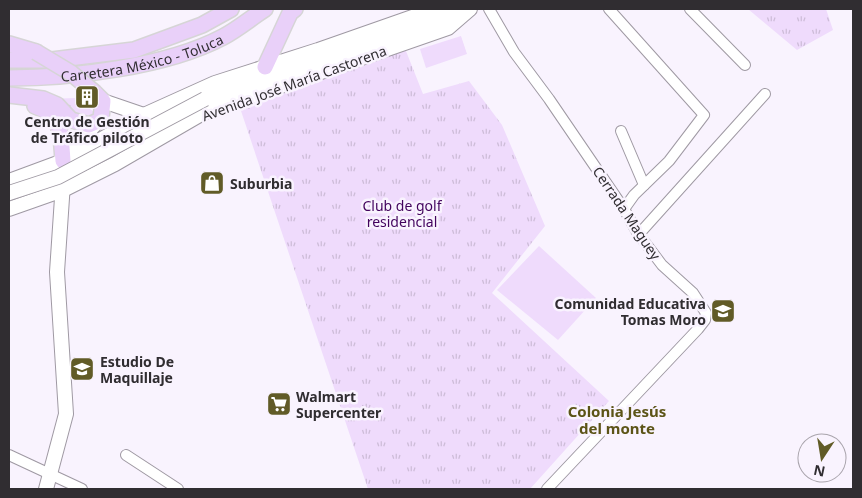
<svg xmlns="http://www.w3.org/2000/svg" width="862" height="498" viewBox="0 0 862 498" font-family="'Noto Sans',sans-serif">
	<style>
		.park { fill: url(#park-tufts) }
		.pitch { fill: #efdbfc }
		.lines { fill: none; stroke-linecap: round; stroke-linejoin: round }
		.street-casing { stroke: #9f99a3; stroke-width: 12 }
		.secondary-casing { stroke: #9f99a3; stroke-width: 16 }
		.primary-casing { stroke: #d6d5d6; stroke-width: 18 }
		.street { stroke: #fff; stroke-width: 10 }
		.secondary { stroke: #fff; stroke-width: 14 }
		.primary { stroke: #e9d0f9; stroke-width: 15 }
		.secondary-bridge-casing { stroke: #9f99a3; stroke-width: 16; stroke-linecap: butt }
		.primary-bridge-casing { stroke: #d6d5d6; stroke-width: 18; stroke-linecap: butt }
		.secondary-bridge { stroke: #fff; stroke-width: 14 }
		.primary-bridge { stroke: #e9d0f9; stroke-width: 15 }
		.labels { text-anchor: middle; dominant-baseline: central; stroke-width: 5; stroke-linejoin: round; paint-order: stroke }
		.street-label { font-size: 14px; fill: #302d31; stroke: #f9f3fe }
		.poi-label { font-size: 14px; font-weight: bold; fill: #302d31; stroke: #f9f3fe; text-anchor: start }
		.park-label { font-size: 14px; fill: #42035d; stroke: #f9f3fe }
		.neighbourhood-label { font-size: 15px; font-weight: bold; fill: #5c5417; stroke: #f9f3fe }
	</style>
	<defs>
		<pattern id="park-tufts" width="24" height="20" patternUnits="userSpaceOnUse" patternTransform="scale(1.25)"><rect width="24" height="20" fill="#efdbfc"/><path d="M3 7l-1-3M5 7V3M7 7l1-3M15 17l-1-3M17 17v-4M19 17l1-3" fill="none" stroke="#cdbcd8"/></pattern>
	</defs>
	<rect width="100%" height="100%" fill="#f9f3fe"/>
	<!-- park -->
	<g class="park">
		<polygon points="748,9 826,9 833,30 797,50"/>
		<polygon points="404,46 423,94 469,81 502,125 545,226 492,293 609,401 530,489 368,489 239,105"/>
		<polygon points="76,98 94,112 92,120 87,128 44,99"/>
	</g>
	<!-- pitch -->
	<g class="pitch">
		<polygon points="461,36 467,54 426,68 420,49"/>
		<polygon points="539,246 596,298 558,340 497,290"/>
	</g>
	<g class="lines">
		<defs>
			<g id="street">
				<polyline points="489,9 514,52 549,99 624,209 637,232 662,265 693,293 706,313 705,320 698,329 547,489"/>
				<polyline points="609,9 704,115 669,161 634,195 624,209"/>
				<polyline points="690,9 745,65"/>
				<polyline points="621,131 644,185"/>
				<polyline points="639,234 765,94"/>
				<polyline points="9,455 82,489"/>
				<polyline points="126,455 178,489"/>
			</g>
			<g id="secondary">
				<polyline points="205,99 464,9"/>
				<polyline points="103,101 144,115"/>
				<polyline points="72,151 98,121"/>
				<polyline points="9,181 63,161 144,115 215,83 318,50 435,9"/>
				<polyline points="9,209 63,190 115,164 203,113 448,28 470,9"/>
				<polyline points="46,489 66,414 57,272 63,183"/>
			</g>
			<g id="primary">
				<polyline points="9,44 36,52"/>
				<polyline points="9,60 52,60 134,50 202,25 231,9"/>
				<polyline points="265,67 290,13 295,9"/>
				<path id="s1" d="M9 78C72 78 166 67 223 37 238 29 251 18 265 9"/>
				<polyline points="9,95 43,99 57,105 71,120 89,125 98,121 101,118 103,101 95,93"/>
				<path d="M35 106C63 115 61 136 63 161"/>
			</g>
		</defs>
		<!-- street casing -->
		<use href="#street" class="street-casing"/>
		<!-- secondary casing -->
		<use href="#secondary" class="secondary-casing"/>
		<!-- primary casing -->
		<use href="#primary" class="primary-casing"/>
		<!-- street -->
		<use href="#street" class="street"/>
		<!-- secondary -->
		<use href="#secondary" class="secondary"/>
		<!-- primary -->
		<use href="#primary" class="primary"/>
		<defs>
			<polyline id="secondary-bridge" points="9,193 58,177 205,99"/>
			<polyline id="primary-bridge" points="36,52 71,73 95,93"/>
		</defs>
		<!-- secondary-bridge casing -->
		<use href="#secondary-bridge" class="secondary-bridge-casing"/>
		<!-- primary-bridge casing -->
		<use href="#primary-bridge" class="primary-bridge-casing"/>
		<!-- secondary-bridge -->
		<use href="#secondary-bridge" class="secondary-bridge"/>
		<!-- primary-bridge -->
		<use href="#primary-bridge" class="primary-bridge"/>
	</g>
	<!-- icons -->
	<defs>
		<symbol id="building-square" viewBox="-11 -11 22 22"><rect x="-9" y="-9" width="18" height="18" rx="4" fill="#615b27" stroke="#f9f3fe"/><path d="M-4-6H4V6H1V3H-1V6H-4ZM-2.5-4.3h1.7v1.8h-1.7ZM.8-4.3h1.7v1.8H.8ZM-2.5-1h1.7V.8h-1.7ZM.8-1h1.7V.8H.8Z" fill="#fff"/></symbol>
		<symbol id="shop-square" viewBox="-11 -11 22 22"><rect x="-9" y="-9" width="18" height="18" rx="4" fill="#615b27" stroke="#f9f3fe"/><path d="M-5-2.5h2.3a2.7 3.5 0 0 1 5.4 0H5L5.5 6h-11ZM-1.5-2.5h3a1.5 2.3 0 0 0-3 0Z" fill="#fff"/></symbol>
		<symbol id="school-square" viewBox="-11 -11 22 22"><rect x="-9" y="-9" width="18" height="18" rx="4" fill="#615b27" stroke="#f9f3fe"/><path d="M0-5L7-2L0 1L-7-2ZM-4 1L0 2.5L4 1V4Q0 6-4 4Z" fill="#fff"/></symbol>
		<symbol id="university-square" viewBox="-11 -11 22 22"><rect x="-9" y="-9" width="18" height="18" rx="4" fill="#615b27" stroke="#f9f3fe"/><path d="M0-5L7-2L0 1L-7-2ZM-4 1L0 2.5L4 1V4Q0 6-4 4Z" fill="#fff"/></symbol>
		<symbol id="supermarket-square" viewBox="-11 -11 22 22"><rect x="-9" y="-9" width="18" height="18" rx="4" fill="#615b27" stroke="#f9f3fe"/><path d="M-6-5.5h2.5l.6 2H6L4.5 2H-2.5L-4.4-4H-6ZM-1.5 3.2a1.3 1.3 0 1 0 .1 0ZM3 3.2a1.3 1.3 0 1 0 .1 0Z" fill="#fff"/></symbol>
	</defs>
	<g fill-rule="evenodd">
		<use href="#building-square" x="73" y="83" width="28" height="28"/>
		<use href="#shop-square" x="198" y="169" width="28" height="28"/>
		<use href="#school-square" x="709" y="297" width="28" height="28"/>
		<use href="#university-square" x="68" y="355" width="28" height="28"/>
		<use href="#supermarket-square" x="265" y="390" width="28" height="28"/>
	</g>
	<g class="labels">
		<!-- street labels -->
		<g class="street-label">
			<text stroke="none"><textPath href="#s1" startOffset="135">Carretera México - Toluca</textPath></text>
			<text transform="translate(294 83) rotate(-20)">Avenida José María Castorena</text>
			<text transform="translate(627 213) rotate(56)">Cerrada Maguey</text>
		</g>
		<!-- poi labels -->
		<g class="poi-label">
			<text x="87" y="121" text-anchor="middle">Centro de Gestión<tspan x="87" dy="16">de Tráfico piloto</tspan></text>
			<text x="230" y="183">Suburbia</text>
			<text x="706" y="303" text-anchor="end">Comunidad Educativa<tspan x="706" dy="16">Tomas Moro</tspan></text>
			<text x="100" y="361">Estudio De<tspan x="100" dy="16">Maquillaje</tspan></text>
			<text x="296" y="396">Walmart<tspan x="296" dy="16">Supercenter</tspan></text>
		</g>
		<!-- park labels -->
		<g class="park-label">
			<text x="402" y="205">Club de golf<tspan x="402" dy="16">residencial</tspan></text>
		</g>
		<!-- neighbourhood labels -->
		<g class="neighbourhood-label">
			<text x="617" y="411">Colonia Jesús<tspan x="617" dy="17">del monte</tspan></text>
		</g>
	</g>
	<!-- border -->
	<rect width="862" height="498" fill="none" stroke="#302d31" stroke-width="20"/>
	<!-- north arrow -->
	<g transform="translate(822 458) rotate(192)"><circle r="24" fill="#f9f3fe" stroke="#a9a4ac"/>
	<path d="M0-4L9 19L0 12L-9 19Z" fill="#615b27"/>
	<text y="-8" font-size="14" font-weight="bold" text-anchor="middle" fill="#302d31">N</text>
	</g>
</svg>
